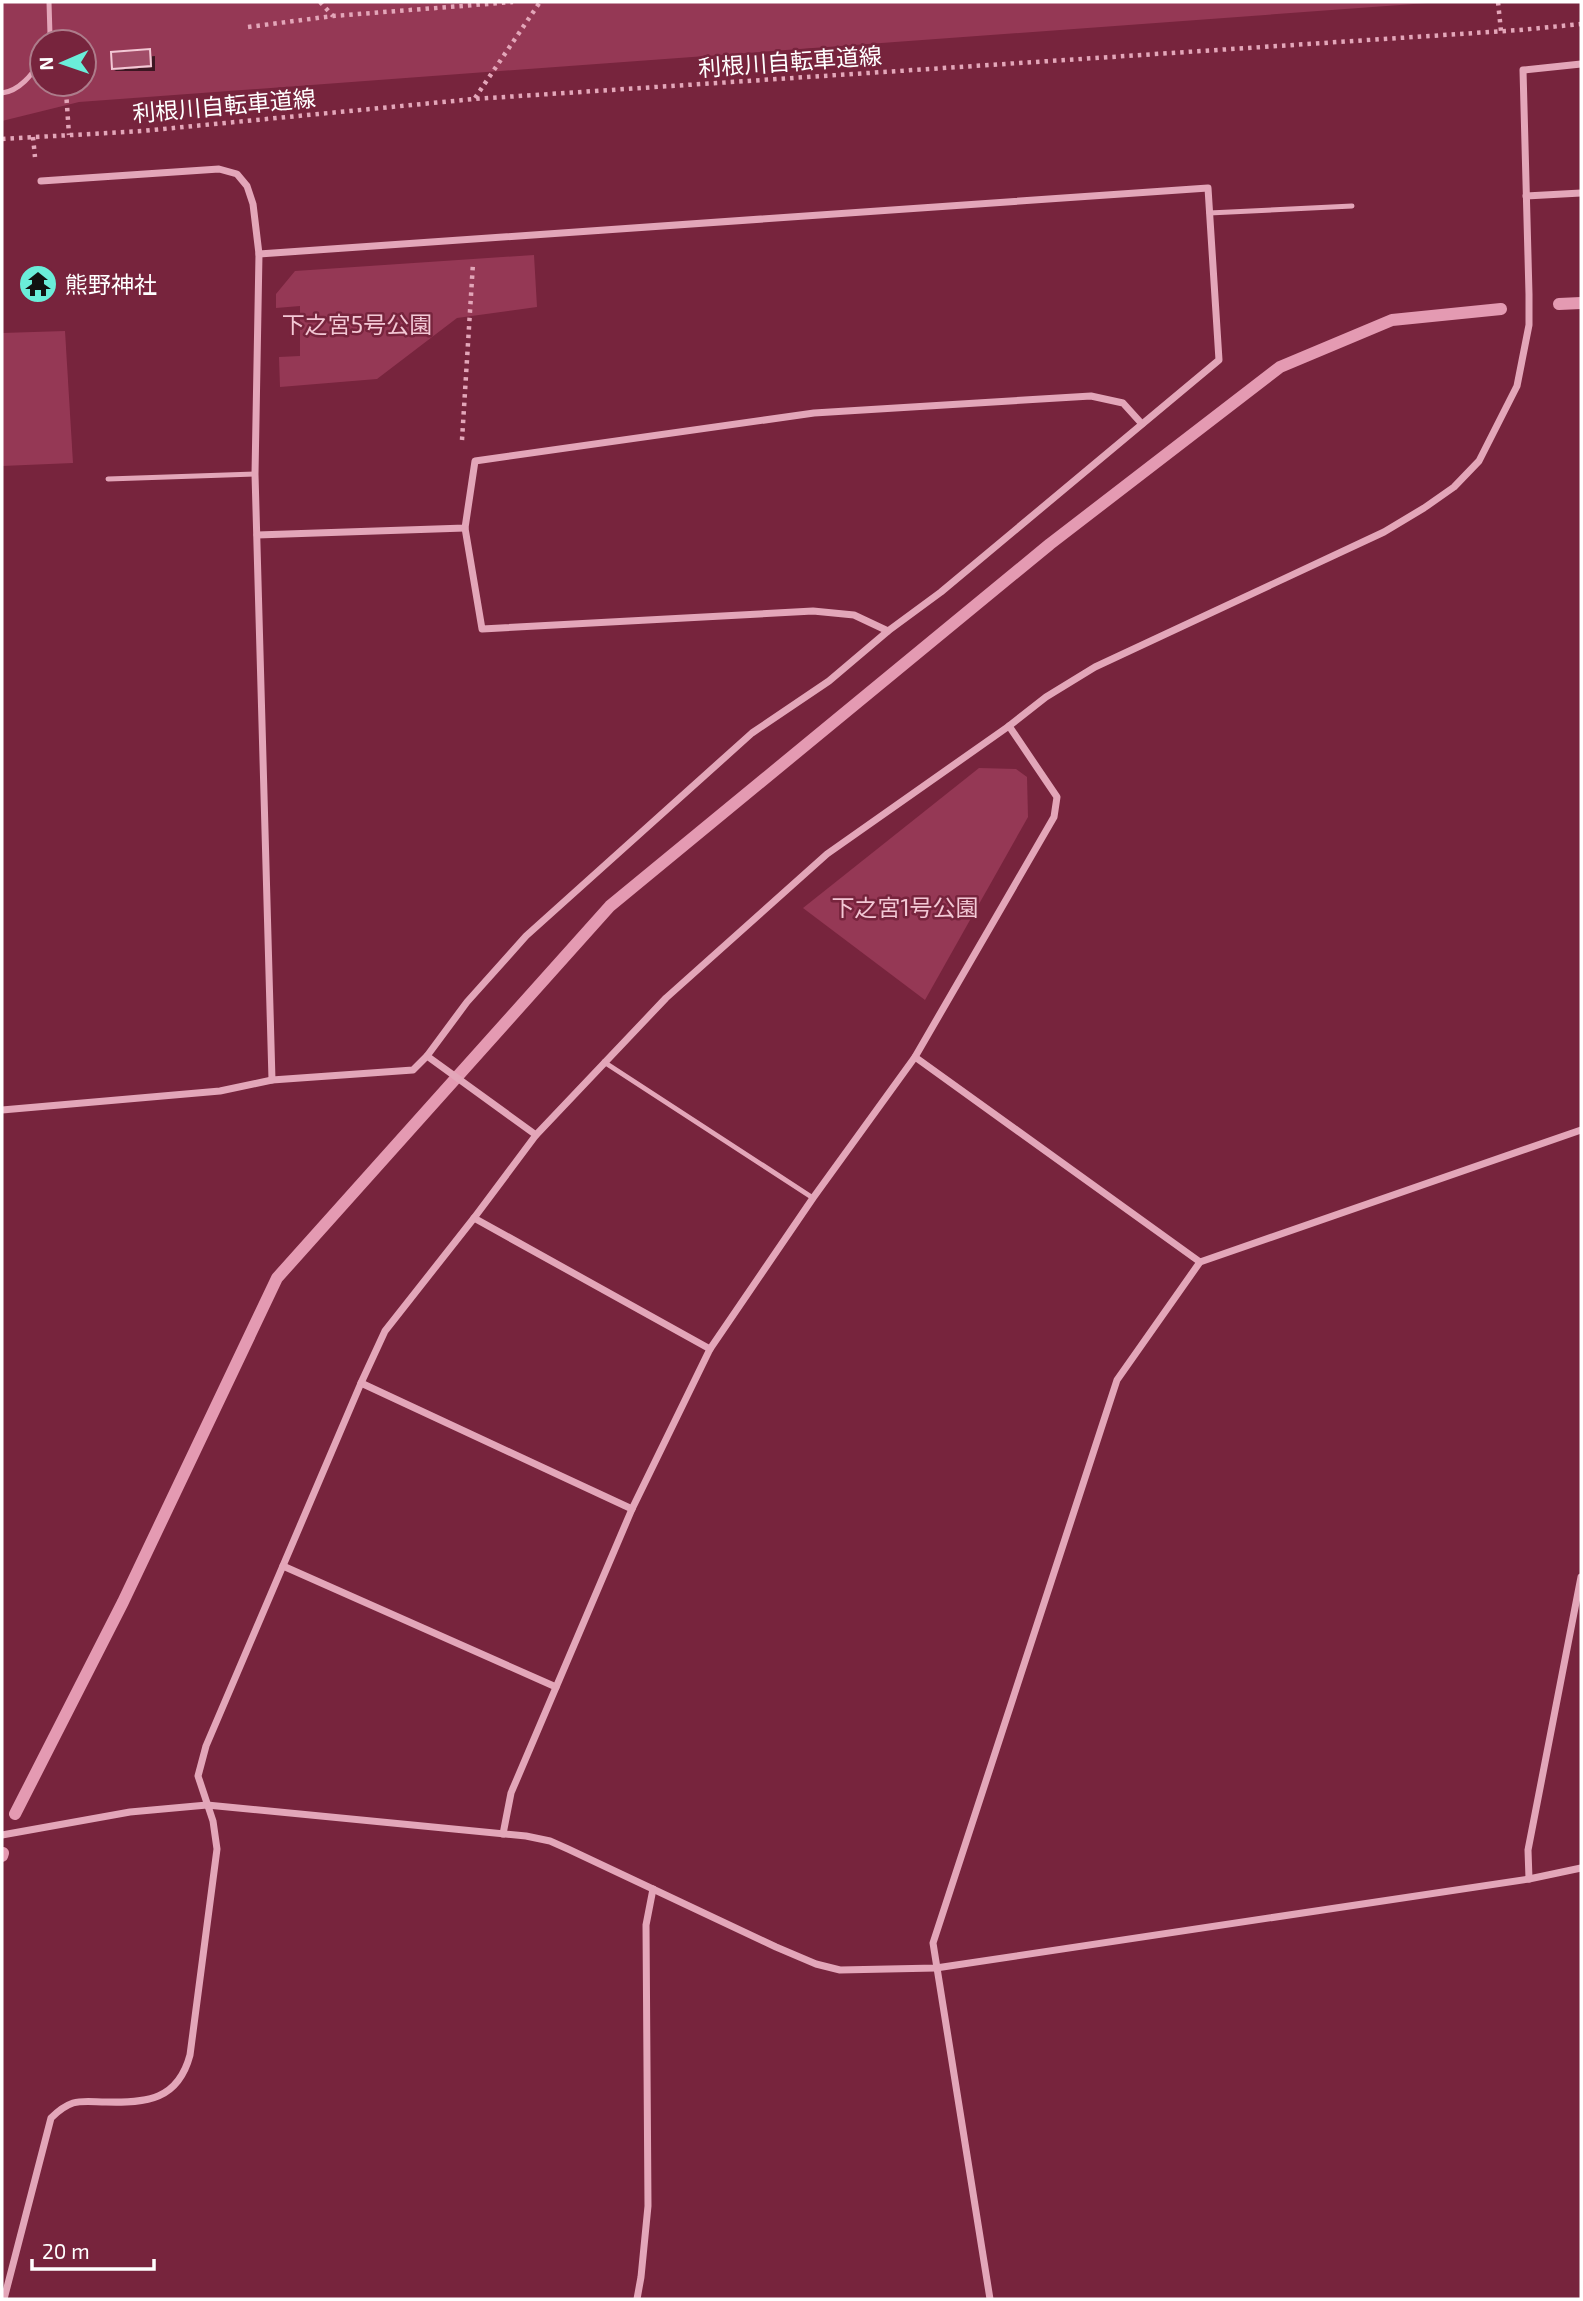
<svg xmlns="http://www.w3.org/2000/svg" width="1583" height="2301" viewBox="0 0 1583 2301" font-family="'Exo 2','Noto Sans JP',sans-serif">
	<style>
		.green { fill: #953855; fill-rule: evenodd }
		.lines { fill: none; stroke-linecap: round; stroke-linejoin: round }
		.stream { stroke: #e49ab2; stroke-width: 12 }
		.building { fill: #a14d67; stroke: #f3c8d5; stroke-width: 2; filter: url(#shadow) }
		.path { stroke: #e3a6b9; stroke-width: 4.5; stroke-dasharray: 3.5 5; stroke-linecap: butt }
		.lane { stroke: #e3a6b9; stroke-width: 5 }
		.street { stroke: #e3a6b9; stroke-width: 7 }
		.labels { text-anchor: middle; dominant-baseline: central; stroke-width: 5; stroke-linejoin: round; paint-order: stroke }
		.street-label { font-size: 23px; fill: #fff; stroke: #77243d }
		.poi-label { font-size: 23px; fill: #fff; stroke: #77243d; text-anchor: start }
		.park-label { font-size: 23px; fill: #f3c8d5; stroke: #77243d }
	</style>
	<defs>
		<filter id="shadow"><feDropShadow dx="4.5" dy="8" stdDeviation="0" flood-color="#0009"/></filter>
	</defs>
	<rect width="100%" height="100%" fill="#77243d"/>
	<!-- green -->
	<g class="green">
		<path d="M2 2H1441L79 102 2 121ZM42 42H84V84H42Z"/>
		<polygon points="534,255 537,307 457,318 377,379 280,387 279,357 300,356 300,306 276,308 276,294 295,271"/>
		<polygon points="65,331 73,463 2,466 2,333"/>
		<polygon points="979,768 1016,769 1027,777 1028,817 925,1000 803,908"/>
	</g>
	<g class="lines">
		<!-- stream -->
		<g class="stream">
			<polyline points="1559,304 1581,303"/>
			<polyline points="15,1814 123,1602 277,1278 610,906 1050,544 1280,367 1392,320 1501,309"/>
			<polyline points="2,1856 3,1853"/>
		</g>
	</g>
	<!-- building -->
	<polygon class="building" points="150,49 151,66 112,69 111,52"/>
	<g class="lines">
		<!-- path -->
		<g class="path">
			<polyline points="320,2 333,16"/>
			<polyline points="1498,2 1501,31"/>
			<polyline points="248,27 333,16 513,2"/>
			<polyline points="66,91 69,135"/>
			<polyline points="475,98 540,2"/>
			<polyline points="33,137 35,157"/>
			<polyline points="2,139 142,131 474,99 1520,30 1581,24"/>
			<polyline points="462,440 473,263"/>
		</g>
		<!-- lane -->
		<g class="lane">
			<polyline points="48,42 50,35 49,2"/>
			<path d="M2 93C20 91 32 74 42 60"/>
			<polyline points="1209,213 1352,206"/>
			<polyline points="108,479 255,474"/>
			<polyline points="604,1062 813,1198"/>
		</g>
		<!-- street -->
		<g class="street">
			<polyline points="41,181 219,169 237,174 247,186 253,204 259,254 255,474 272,1080"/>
			<polyline points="1526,196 1581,193"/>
			<polyline points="465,528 482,629 813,611 854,615 888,631"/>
			<polyline points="257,535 465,528 475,461 814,413 1091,396 1123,403 1142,424"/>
			<polyline points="427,1056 536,1135"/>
			<polyline points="915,1057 1200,1262"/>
			<polyline points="2,1110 220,1091 272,1080 413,1070 427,1056 467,1002 526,936 752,733 829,681 888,631 941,592 1219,360 1208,188 259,254"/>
			<polyline points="474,1218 710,1349"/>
			<polyline points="361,1383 632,1509"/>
			<polyline points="283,1566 556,1687"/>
			<polyline points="503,1834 511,1793 632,1509 710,1349 813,1198 915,1057 1054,817 1057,797 1009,726"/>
			<polyline points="2,1835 130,1812 207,1805 526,1836 550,1841 568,1849 776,1947 816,1964 840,1970 936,1968 1529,1879 1581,1868"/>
			<polyline points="1529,1879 1528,1850 1581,1577"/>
			<path d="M4 2299 51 2118C57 2112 64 2106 73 2103 83 2100 95 2102 106 2102 147 2103 178 2100 190 2055L217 1849 213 1821 198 1776 206 1746 361 1383 385 1331 474 1218 536 1135 666 998 827 854 1009 726 1046 697 1095 667 1384 532 1424 508 1454 487 1479 461 1517 386 1529 325V294L1523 70 1581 64"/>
			<polyline points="637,2299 641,2277 648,2206 646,1925 653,1889"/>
			<polyline points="990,2299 933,1943 1117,1380 1200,1262 1581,1130"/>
		</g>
	</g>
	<!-- icons -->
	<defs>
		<symbol id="temple-disc" viewBox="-11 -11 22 22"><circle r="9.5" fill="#6aedd9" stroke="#77243d"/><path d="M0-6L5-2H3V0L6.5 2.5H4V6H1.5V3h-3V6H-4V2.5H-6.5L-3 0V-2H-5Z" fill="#111"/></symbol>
	</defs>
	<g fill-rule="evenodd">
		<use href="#temple-disc" x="16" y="262" width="44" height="44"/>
	</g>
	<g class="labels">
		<!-- street labels -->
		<g class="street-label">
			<text transform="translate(790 61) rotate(-4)">利根川自転車道線</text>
			<text transform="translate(224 105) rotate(-5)">利根川自転車道線</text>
		</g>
		<!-- poi labels -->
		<g class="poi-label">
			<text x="65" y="284">熊野神社</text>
		</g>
		<!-- park labels -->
		<g class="park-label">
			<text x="357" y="324">下之宮5号公園</text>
			<text x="905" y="907">下之宮1号公園</text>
		</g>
	</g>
	<!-- border -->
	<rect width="1583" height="2301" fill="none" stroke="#ffffff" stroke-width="7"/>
	<!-- north arrow -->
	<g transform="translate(63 63) rotate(268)"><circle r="33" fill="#77243d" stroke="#ad7c8b" stroke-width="2"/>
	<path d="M0-5L12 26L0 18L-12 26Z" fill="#6aedd9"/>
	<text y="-10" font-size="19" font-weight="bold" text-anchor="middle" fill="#ffffff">N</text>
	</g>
	<!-- scale -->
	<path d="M32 2259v10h122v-10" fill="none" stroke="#ffffff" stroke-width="3.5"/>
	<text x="42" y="2259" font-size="21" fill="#ffffff" stroke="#77243d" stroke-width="5" paint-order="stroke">20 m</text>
</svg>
